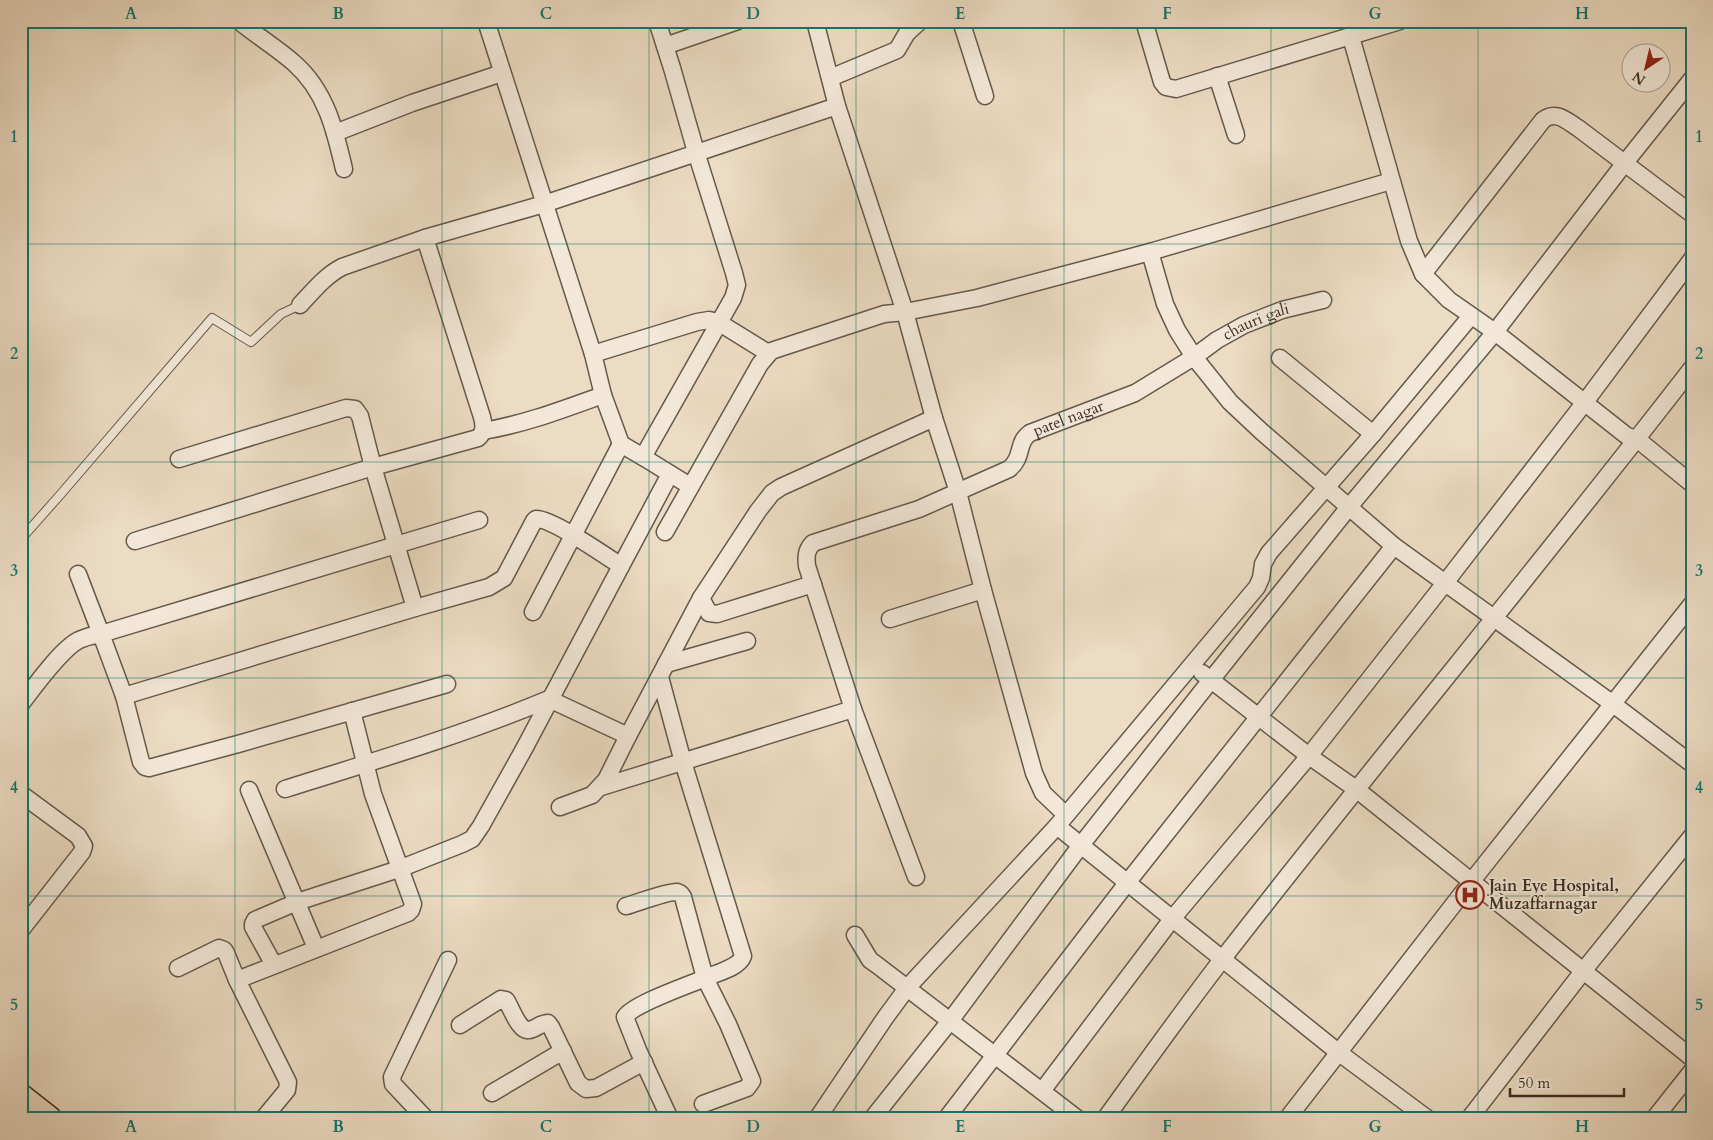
<svg xmlns="http://www.w3.org/2000/svg" width="1713" height="1140" viewBox="0 0 1713 1140" font-family="Cardo,serif">
	<style>
		.lines { fill: none; stroke-linecap: round; stroke-linejoin: round }
		.lane-casing { stroke: #65594c; stroke-width: 10 }
		.street-casing { stroke: #65594c; stroke-width: 19 }
		.primary-casing { stroke: #382d24; stroke-width: 28 }
		.lane { stroke: #f3e8d8; stroke-width: 8 }
		.street { stroke: #f3e8d8; stroke-width: 16 }
		.primary { stroke: #ecdcc3; stroke-width: 25 }
		.grid { fill: none; stroke: #0f766e; stroke-width: 1; stroke-opacity: 0.55 }
		.labels { text-anchor: middle; dominant-baseline: central; stroke-width: 4; stroke-linejoin: round; paint-order: stroke }
		.street-label { font-size: 16px; fill: #382d24; stroke: #f3e8d8 }
		.poi-label { font-size: 16px; font-weight: bold; fill: #382d24; stroke: #f3e8d8; text-anchor: start }
		.neatline { fill: none; stroke: #0f766e; stroke-width: 2 }
		.grid-label { font-size: 16px; text-anchor: middle; font-weight: bold; fill: #0f766e }
	</style>
	<rect width="100%" height="100%" fill="#ecdcc3"/>
	<filter id="stains"><feTurbulence type="fractalNoise" baseFrequency=".004" numOctaves="4"/><feColorMatrix values="0 0 0 0 .2 0 0 0 0 .09 0 0 0 0 .02 0 0 0 .5 -.17"/></filter>
	<radialGradient id="worn" r=".72"><stop offset=".6" stop-color="#630" stop-opacity="0"/><stop offset="1" stop-color="#630" stop-opacity=".3"/></radialGradient>
	<g class="lines">
		<defs>
			<polyline id="lane" points="21,539 60,495 212,318 251,342 281,314 300,305"/>
			<g id="street">
				<path d="M239 21C257 36 277 48 294 63 326 91 335 130 344 169"/>
				<polyline points="486,21 593,354 603,395 621,444 643,457 733,298 737,285 734,273 696,152 672,68 657,21"/>
				<polyline points="815,21 837,106 905,312 934,418 958,492 983,590 1034,773 1043,793 1066,815"/>
				<polyline points="961,21 985,96"/>
				<polyline points="1144,21 1162,82 1166,87 1176,89 1400,21"/>
				<polyline points="1351,37 1409,241 1423,274 1449,300 1495,332 1627,436 1637,439 1692,484"/>
				<polyline points="665,46 738,21"/>
				<polyline points="1217,76 1236,135"/>
				<polyline points="830,78 897,50 907,33 920,21"/>
				<polyline points="335,133 412,103 502,73"/>
				<polyline points="1150,252 1165,304 1177,330 1194,357 1230,402 1262,432 1394,546 1613,704 1692,764"/>
				<path d="M1423 274 1543 120C1556 110 1567 121 1578 128L1692 214"/>
				<path d="M300 305C313 291 325 276 342 267L425 238 544 204 837 106"/>
				<polyline points="593,354 697,322 709,320 718,322 768,353"/>
				<polyline points="1280,358 1373,434"/>
				<path d="M483 431C525 424 564 409 603 395"/>
				<polyline points="643,457 690,486"/>
				<polyline points="179,459 346,408 355,409 360,416 373,467 415,608"/>
				<polyline points="665,532 760,364 771,351 884,314 905,312 977,298 1150,252 1391,181"/>
				<path d="M135 541 373 467 478 438C485 432 484 425 482 417L425 238"/>
				<polyline points="621,566 670,474"/>
				<polyline points="78,574 101,634 479,520"/>
				<polyline points="701,598 709,613 717,614 813,584"/>
				<polyline points="533,612 621,444"/>
				<polyline points="890,619 983,590"/>
				<polyline points="666,664 747,641"/>
				<polyline points="1202,673 1309,756 1356,789 1692,1058"/>
				<path d="M124 696 415 608 489 587 504 578 534 521 536 519C551 518 606 556 621 566L524 749 481 826 472 839 462 844 399 869 297 902 255 920 253 924V927L274 965"/>
				<path d="M21 704C34 687 61 649 79 640 86 637 94 635 101 634L124 696 141 762 145 767 149 768 238 744 447 684"/>
				<polyline points="601,787 853,709"/>
				<path d="M285 789C374 761 463 735 549 699L628 736"/>
				<polyline points="249,790 316,948"/>
				<polyline points="21,794 78,836 84,846 82,852 21,930"/>
				<polyline points="560,807 592,795 606,780 628,736 701,598 758,511 772,493 781,487 934,418"/>
				<polyline points="1057,826 1338,1052 1428,1119"/>
				<path id="s1" d="M916 877 853 709 807 566C806 557 806 550 813 543L919 509 1009 469C1024 457 1016 443 1030 433L1135 393 1194 357 1217 340 1244 325 1282 310 1323 300"/>
				<path d="M626 906C637 903 668 891 677 892 681 893 681 894 683 897L705 978C716 973 739 968 743 956L683 762 660 677"/>
				<polyline points="855,935 870,960 877,965 1078,1119"/>
				<polyline points="178,968 219,948 224,950 226,953 237,980 288,1082 287,1090 263,1119"/>
				<polyline points="237,980 408,913 411,910 413,904 373,794 352,711"/>
				<path d="M460 1025 501 999 506 1000C511 1007 519 1032 529 1030 536 1029 540 1023 548 1023L551 1027 578 1083 586 1089 596 1088 644 1062"/>
				<polyline points="1042,1091 1172,919 1309,756 1445,583 1585,402 1692,259"/>
				<polyline points="492,1093 563,1051"/>
				<polyline points="426,1119 393,1084 392,1077 448,960"/>
				<path d="M670 1119 638 1050 625 1017C633 1004 689 985 705 978L728 1024 752 1081 747 1088 703 1104"/>
				<polyline points="817,1119 885,1018 907,988 1057,826 1257,587 1261,578 1263,564 1269,553 1373,434 1471,316"/>
				<polyline points="872,1119 950,1021 1081,845 1211,680 1349,507 1495,332 1624,164 1692,79"/>
				<polyline points="946,1119 1127,883 1394,546"/>
				<path d="M1105 1119C1144 1065 1183 1010 1224 957 1378 759 1539 566 1692 368"/>
				<polyline points="1287,1119 1471,882 1692,604"/>
				<polyline points="1469,1119 1584,970 1692,836"/>
				<polyline points="1654,1119 1692,1071"/>
			</g>
			<polyline id="primary" points="21,1097 49,1119"/>
		</defs>
		<!-- lane casing -->
		<use href="#lane" class="lane-casing"/>
		<!-- street casing -->
		<use href="#street" class="street-casing"/>
		<!-- primary casing -->
		<use href="#primary" class="primary-casing"/>
		<!-- lane -->
		<use href="#lane" class="lane"/>
		<!-- street -->
		<use href="#street" class="street"/>
		<!-- primary -->
		<use href="#primary" class="primary"/>
	</g>
	<!-- grid -->
	<path class="grid" d="M235 21V1119M442 21V1119M649 21V1119M856 21V1119M1064 21V1119M1271 21V1119M1478 21V1119M21 244H1692M21 462H1692M21 678H1692M21 896H1692"/>
	<!-- icons -->
	<defs>
		<symbol id="hospital-ring" viewBox="-11 -11 22 22"><circle r="9.5" fill="#f3e8d8" stroke="#8f2418" stroke-width="1.5"/><path d="M-5-5h3v3.5h4V-5h3V5h-3V1.5h-4V5h-3Z" fill="#8f2418"/></symbol>
	</defs>
	<g fill-rule="evenodd">
		<use href="#hospital-ring" x="1454" y="879" width="32" height="32"/>
	</g>
	<g class="labels">
		<!-- street labels -->
		<g class="street-label">
			<text stroke="none"><textPath href="#s1" startOffset="860">chauri gali</textPath></text>
			<text stroke="none"><textPath href="#s1" startOffset="648">patel nagar</textPath></text>
		</g>
		<!-- poi labels -->
		<g class="poi-label">
			<text x="1489" y="886">Jain Eye Hospital,<tspan x="1489" dy="18">Muzaffarnagar</tspan></text>
		</g>
	</g>
	<!-- margin -->
	<rect width="1713" height="1140" fill="none" stroke="#ecdcc3" stroke-width="55"/>
	<!-- north arrow -->
	<g transform="translate(1646 68) rotate(215)"><circle r="24" fill="#f3e8d8" stroke="#a89d90"/>
	<path d="M0-4L9 19L0 12L-9 19Z" fill="#8f2418"/>
	<text y="-8" font-size="14" font-weight="bold" text-anchor="middle" fill="#382d24">N</text>
	</g>
	<!-- scale -->
	<path d="M1510 1088v8h114v-8" fill="none" stroke="#382d24" stroke-width="2.5"/>
	<text x="1518" y="1088" font-size="15" fill="#382d24" stroke="#f3e8d8" stroke-width="4" paint-order="stroke">50 m</text>
	<rect x="28" y="28" width="1658" height="1084" class="neatline"/>
	<g class="grid-label">
		<text x="131" y="19">A</text>
		<text x="338" y="19">B</text>
		<text x="546" y="19">C</text>
		<text x="753" y="19">D</text>
		<text x="960" y="19">E</text>
		<text x="1167" y="19">F</text>
		<text x="1375" y="19">G</text>
		<text x="1582" y="19">H</text>
		<text x="14" y="142">1</text>
		<text x="1699" y="142">1</text>
		<text x="14" y="359">2</text>
		<text x="1699" y="359">2</text>
		<text x="14" y="576">3</text>
		<text x="1699" y="576">3</text>
		<text x="14" y="793">4</text>
		<text x="1699" y="793">4</text>
		<text x="14" y="1010">5</text>
		<text x="1699" y="1010">5</text>
		<text x="131" y="1132">A</text>
		<text x="338" y="1132">B</text>
		<text x="546" y="1132">C</text>
		<text x="753" y="1132">D</text>
		<text x="960" y="1132">E</text>
		<text x="1167" y="1132">F</text>
		<text x="1375" y="1132">G</text>
		<text x="1582" y="1132">H</text>
	</g>
	<rect width="100%" height="100%" filter="url(#stains)"/>
	<rect width="100%" height="100%" fill="url(#worn)"/>
</svg>
